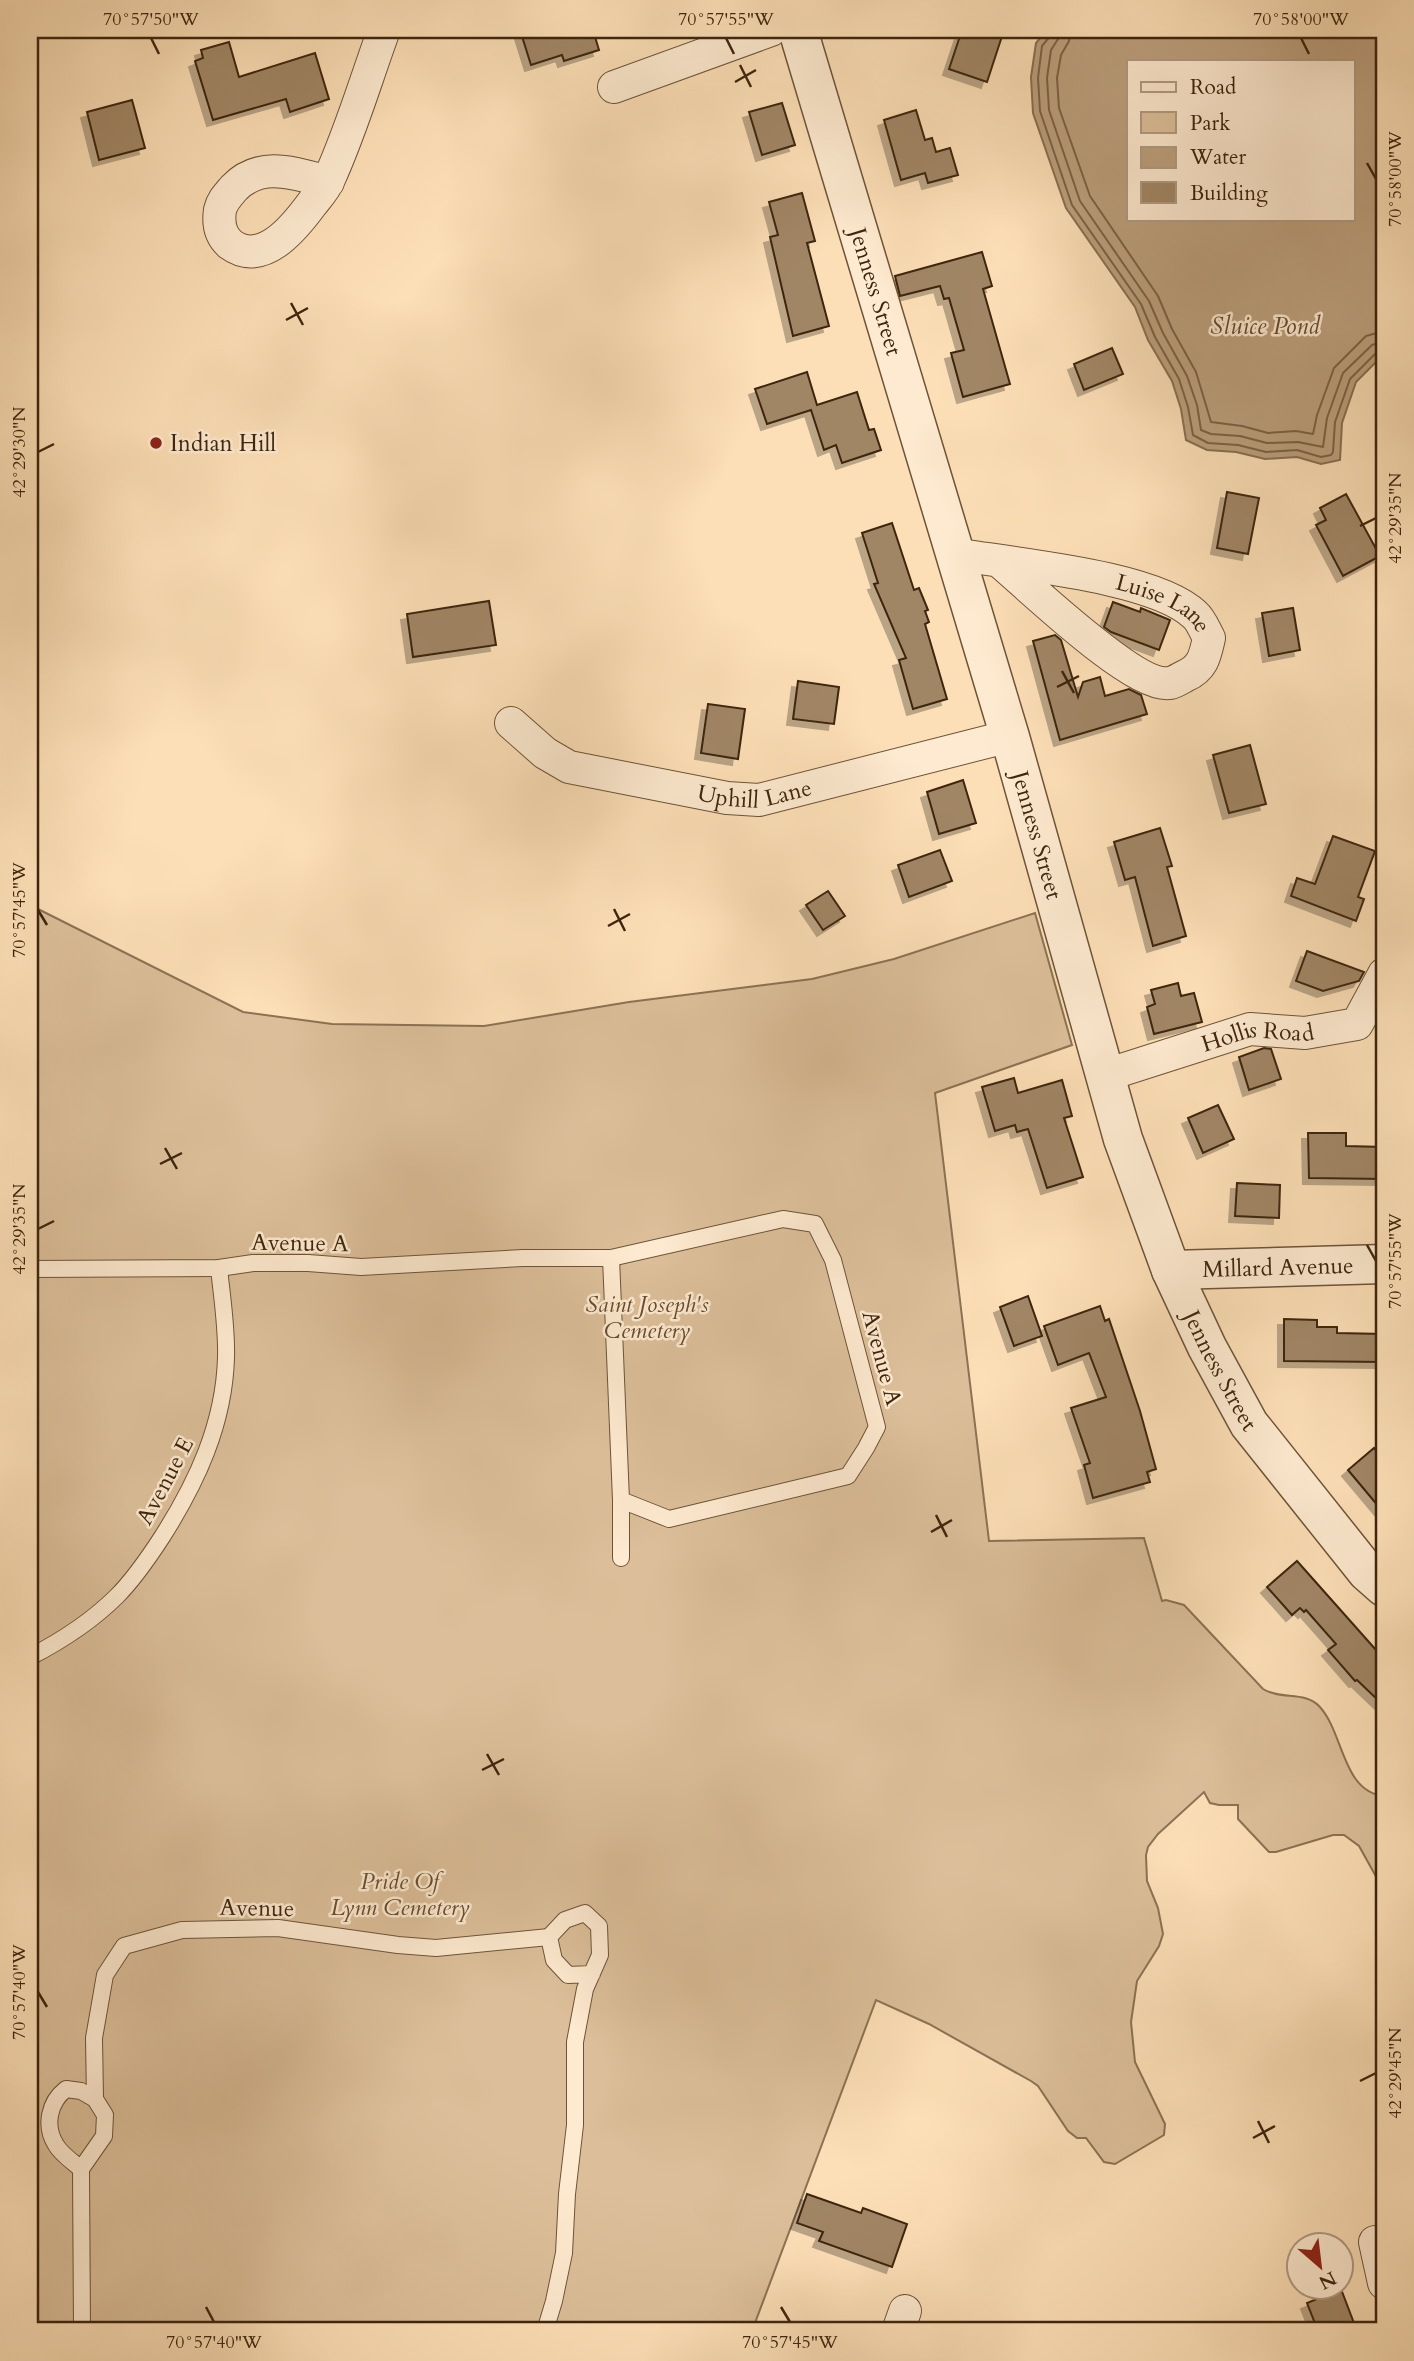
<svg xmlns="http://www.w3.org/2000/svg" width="1414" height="2361" viewBox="0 0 1414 2361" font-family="Cardo,serif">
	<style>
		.green { fill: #dcbf9a; stroke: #8c7254; stroke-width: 2 }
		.water { fill: #bca07e; stroke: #896f51; stroke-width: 2; fill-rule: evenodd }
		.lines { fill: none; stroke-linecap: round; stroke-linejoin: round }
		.shore { stroke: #7c6246; stroke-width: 2 }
		.building { fill: #a18666; stroke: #3d250e; stroke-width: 2; filter: url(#shadow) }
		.service-casing { stroke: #6d5438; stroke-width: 18 }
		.minor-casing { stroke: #6d5438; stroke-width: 34 }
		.tertiary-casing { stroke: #6d5438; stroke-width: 41 }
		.service { stroke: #feead0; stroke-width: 16 }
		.minor { stroke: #feead0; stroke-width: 32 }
		.tertiary { stroke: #feead0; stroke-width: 38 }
		.ticks { fill: none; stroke: #3d250e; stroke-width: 2.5 }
		.poi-dot { fill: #8f2418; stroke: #feead0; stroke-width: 2.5 }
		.labels { text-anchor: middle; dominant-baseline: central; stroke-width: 5; stroke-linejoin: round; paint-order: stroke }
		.street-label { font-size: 23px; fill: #3d250e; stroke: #feead0 }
		.poi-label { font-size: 23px; fill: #3d250e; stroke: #feead0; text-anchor: start }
		.park-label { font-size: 23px; font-style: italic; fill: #654c31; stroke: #feead0 }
		.water-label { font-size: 24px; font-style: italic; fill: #634a30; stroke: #feead0 }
		.neatline { fill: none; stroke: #3d250e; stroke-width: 2.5 }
		.ticks-label { font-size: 18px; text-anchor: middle; fill: #3d250e }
	</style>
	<defs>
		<filter id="shadow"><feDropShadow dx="-6" dy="6" stdDeviation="0" flood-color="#0004"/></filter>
	</defs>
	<rect width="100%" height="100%" fill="#fddfb7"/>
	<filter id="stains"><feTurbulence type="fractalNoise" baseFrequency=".00286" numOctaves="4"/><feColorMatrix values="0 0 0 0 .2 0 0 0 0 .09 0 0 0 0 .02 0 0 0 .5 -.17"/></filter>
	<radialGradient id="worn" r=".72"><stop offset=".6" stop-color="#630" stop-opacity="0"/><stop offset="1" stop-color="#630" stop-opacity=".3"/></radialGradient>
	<!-- green -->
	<path class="green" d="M30 905 243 1012 332 1024 484 1026 629 1002 812 979 894 959 1035 913 1072 1045 935 1093 989 1541 1144 1538 1162 1601 1166 1600 1184 1605 1263 1689C1281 1700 1305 1691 1319 1706 1344 1732 1342 1792 1384 1796V1891L1359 1846 1344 1835H1333L1276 1852H1269L1238 1819V1805H1219L1210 1803 1204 1792 1158 1834 1148 1847 1146 1855 1147 1881 1158 1908 1163 1934 1159 1946 1137 1981 1131 2022 1135 2062 1165 2124 1164 2135 1115 2164 1104 2162 1086 2138H1077L1068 2131 1038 2086 1031 2081 929 2024 876 2000 752 2331H30Z"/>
	<!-- water -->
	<path class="water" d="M1047 30H1384V354L1356 382 1342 423 1340 460 1321 464 1297 457 1265 459 1236 452 1207 450 1186 440 1181 409 1172 381 1148 340 1135 307 1066 208 1033 113 1031 77 1036 43ZM1129 61H1353V219H1129Z"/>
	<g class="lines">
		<!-- shore -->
		<g class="shore">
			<polyline points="1051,30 1051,35 1042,46 1038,78 1040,111 1072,205 1141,304 1155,337 1179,379 1188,407 1193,435 1208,443 1238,445 1266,452 1297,450 1321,457 1331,455 1333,452 1335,422 1350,379 1377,352 1384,350"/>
			<polyline points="1060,30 1058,39 1051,50 1047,78 1049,110 1080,201 1149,301 1163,333 1187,376 1197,405 1201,430 1211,434 1240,436 1267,443 1298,442 1323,447 1327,418 1343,373 1372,345 1384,341"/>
			<polyline points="1071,30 1069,41 1061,55 1057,78 1059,108 1090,196 1158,296 1172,329 1196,372 1211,422 1242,426 1268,433 1296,431 1313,434 1317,415 1334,368 1366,336 1384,331"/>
		</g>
	</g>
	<!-- building -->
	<g class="building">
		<polygon points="520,30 593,30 599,50 564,61 562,55 531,65"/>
		<polygon points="962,30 1004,30 987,82 949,69"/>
		<polygon points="229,42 239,77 315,53 329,99 290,112 286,99 213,120 195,61 203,58 201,50"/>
		<polygon points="132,100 145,148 99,160 87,112"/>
		<polygon points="782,103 795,145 762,155 749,112"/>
		<polygon points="916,110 925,140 932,138 936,152 950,148 958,175 928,183 925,173 901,180 884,120"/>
		<polygon points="802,193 815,241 807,243 829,326 793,336 770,237 778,235 769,202"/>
		<polygon points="982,252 992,286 983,289 1010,384 963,397 951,353 964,350 949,298 944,299 940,286 900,296 895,276"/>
		<polygon points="1112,348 1123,374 1084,390 1074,364"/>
		<polygon points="807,372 817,405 857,392 869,430 874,429 881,450 842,463 836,445 824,450 811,410 767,424 755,389"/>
		<polygon points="1227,492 1259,498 1248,554 1217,548"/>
		<polygon points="1346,494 1380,556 1343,576 1316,525 1326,520 1320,508"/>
		<polygon points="892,523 914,590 919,588 928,610 925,611 929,622 925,624 947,699 913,709 899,660 906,658 874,584 878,583 862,533"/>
		<polygon points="489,601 496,645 413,657 407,614"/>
		<polygon points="1113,602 1140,612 1141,608 1170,620 1159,650 1111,632 1104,627"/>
		<polygon points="1293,608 1300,650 1269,656 1262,613"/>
		<polygon points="1055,635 1061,640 1078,697 1083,682 1100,677 1105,696 1129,689 1141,695 1147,714 1060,740 1033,641"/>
		<polygon points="798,681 839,687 834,724 793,719"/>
		<polygon points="708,704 745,709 738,759 701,753"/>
		<polygon points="1250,745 1266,804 1229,813 1213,755"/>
		<polygon points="963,780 976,823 939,834 927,792"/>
		<polygon points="1160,828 1172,866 1167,867 1186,936 1153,946 1135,877 1125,880 1114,842"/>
		<polygon points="1333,836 1375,851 1358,897 1364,899 1356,921 1291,896 1297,878 1315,884"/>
		<polygon points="940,850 952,881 909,897 898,865"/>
		<polygon points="828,891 845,916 823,930 806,905"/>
		<polygon points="1307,951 1364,972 1359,981 1323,991 1296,981"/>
		<polygon points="1178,983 1181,996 1194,993 1202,1022 1154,1034 1147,1007 1155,1004 1151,990"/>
		<polygon points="1264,1048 1271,1049 1281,1079 1249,1090 1239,1057"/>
		<polygon points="1014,1078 1018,1093 1062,1080 1072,1116 1064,1118 1083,1177 1047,1188 1028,1129 1017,1132 1015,1125 995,1131 982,1087"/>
		<polygon points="1218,1105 1234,1139 1203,1153 1188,1118"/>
		<polygon points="1308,1133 1346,1133 1346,1146 1384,1147 1384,1179 1309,1178"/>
		<polygon points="1237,1183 1280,1185 1279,1218 1235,1216"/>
		<polygon points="1028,1296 1042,1336 1014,1346 1000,1307"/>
		<polygon points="1100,1306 1105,1321 1109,1319 1140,1411 1156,1469 1147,1472 1150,1482 1093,1498 1084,1465 1090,1463 1071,1408 1106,1397 1089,1353 1058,1365 1044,1326"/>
		<polygon points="1284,1319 1317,1320 1317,1327 1337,1327 1337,1333 1384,1334 1384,1362 1284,1361"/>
		<polygon points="1374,1448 1384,1460 1384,1513 1348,1470"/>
		<polygon points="1297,1561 1384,1659 1384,1706 1357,1680 1355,1681 1328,1650 1336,1644 1306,1610 1304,1612 1300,1608 1292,1615 1267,1587"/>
		<polygon points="807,2194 861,2213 863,2208 907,2224 892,2267 819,2241 823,2232 797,2223"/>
		<polygon points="1341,2289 1357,2331 1318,2331 1307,2303"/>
	</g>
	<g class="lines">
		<defs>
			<g id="service">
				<polyline points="611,1258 783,1219 815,1224 833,1260 877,1427 866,1448 848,1476 669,1519 621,1500"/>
				<polyline points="30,1269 219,1268 253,1263 308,1263 361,1267 523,1258 611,1258 621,1500 621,1558"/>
				<path d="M30 1657C61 1641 92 1621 117 1596 134 1579 149 1557 162 1537 197 1482 224 1424 226 1358 227 1328 222 1298 219 1268"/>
				<polyline points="95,2099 94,2038 105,1975 124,1946 182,1930 278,1928 398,1945 436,1948 549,1937"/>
				<path d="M81 2169C73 2162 61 2154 56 2145 44 2126 49 2102 66 2089L81 2091 95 2099 105 2115 104 2136 81 2169 82 2331"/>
				<polyline points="545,2331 554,2301 564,2253 567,2194 575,2125 575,2042 585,1989 600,1955 599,1926 585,1913 565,1920 549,1937 554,1960 568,1975 592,1974"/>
			</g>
			<g id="minor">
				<polyline points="614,87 771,30"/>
				<path d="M328 182C296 174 261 160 234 188 228 195 222 201 220 210 218 223 220 235 230 244 262 268 294 228 311 205 317 197 325 189 329 179 351 131 366 79 384 30"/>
				<path id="s1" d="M954 554C1012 564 1155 576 1195 615 1201 620 1205 631 1209 638 1205 656 1203 668 1185 676 1181 678 1175 682 1170 683 1135 689 1030 587 1000 562"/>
				<path id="s2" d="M511 723 545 753 569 767 727 798 759 800 1010 736"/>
				<path id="s3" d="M1106 1075 1250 1029 1305 1033 1357 1024 1384 974"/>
				<polyline points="1375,2242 1384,2283"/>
				<polyline points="898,2331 905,2311"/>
			</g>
			<g id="tertiary">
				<path id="s4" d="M798 30 1010 737 1123 1139 1171 1270 1207 1347 1249 1424 1367 1572 1384 1587"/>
				<path id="s5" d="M1171 1270 1384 1264"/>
			</g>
		</defs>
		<!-- service casing -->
		<use href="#service" class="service-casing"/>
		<!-- minor casing -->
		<use href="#minor" class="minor-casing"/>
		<!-- tertiary casing -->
		<use href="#tertiary" class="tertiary-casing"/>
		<!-- service -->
		<use href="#service" class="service"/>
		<!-- minor -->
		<use href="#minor" class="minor"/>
		<!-- tertiary -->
		<use href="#tertiary" class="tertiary"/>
	</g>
	<!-- ticks -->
	<path class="ticks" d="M151 38 159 54M726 38 734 54M1301 38 1309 54M740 65 751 87M735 82 756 70M1367 163 1376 179M291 303 303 325M286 320 308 308M38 452 54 444M1360 526 1376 518M1062 671 1074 693M1057 687 1079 676M614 909 625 931M38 910 47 925M608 926 630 914M165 1148 177 1169M160 1164 182 1153M38 1229 54 1221M1367 1245 1376 1261M936 1515 947 1537M931 1532 952 1520M487 1754 499 1775M482 1770 504 1759M38 1992 47 2007M1360 2081 1376 2073M1258 2121 1269 2143M1253 2138 1275 2126M206 2307 214 2322M781 2307 790 2322"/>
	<!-- markers -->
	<circle class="poi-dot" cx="156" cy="443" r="7"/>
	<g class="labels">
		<!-- street labels -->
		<g class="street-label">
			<text stroke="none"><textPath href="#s4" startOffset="273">Jenness Street</textPath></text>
			<text stroke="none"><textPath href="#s1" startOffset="217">Luise Lane</textPath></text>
			<text stroke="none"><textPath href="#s2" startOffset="262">Uphill Lane</textPath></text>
			<text stroke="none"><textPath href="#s4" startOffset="840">Jenness Street</textPath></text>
			<text stroke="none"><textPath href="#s3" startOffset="158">Hollis Road</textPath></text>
			<text transform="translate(300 1243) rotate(1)">Avenue A</text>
			<text stroke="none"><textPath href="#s5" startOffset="107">Millard Avenue</textPath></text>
			<text transform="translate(882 1358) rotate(75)">Avenue A</text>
			<text stroke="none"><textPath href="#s4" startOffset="1407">Jenness Street</textPath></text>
			<text transform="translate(165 1481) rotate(-62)">Avenue E</text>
			<text transform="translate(257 1908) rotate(1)">Avenue</text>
		</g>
		<!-- poi labels -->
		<g class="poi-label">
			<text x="170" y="443">Indian Hill</text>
		</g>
		<!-- park labels -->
		<g class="park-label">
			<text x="647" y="1304">Saint Joseph's<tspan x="647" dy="26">Cemetery</tspan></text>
			<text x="400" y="1881">Pride Of<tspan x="400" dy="26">Lynn Cemetery</tspan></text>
		</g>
		<!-- water labels -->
		<g class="water-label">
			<text x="1265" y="326">Sluice Pond</text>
		</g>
	</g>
	<!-- margin -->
	<rect width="1414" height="2361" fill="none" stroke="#fddfb7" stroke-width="77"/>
	<!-- legend -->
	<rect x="1127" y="60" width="228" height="161" fill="#feead0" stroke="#b19b82" stroke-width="2"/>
	<rect x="1141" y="82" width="35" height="10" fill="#feead0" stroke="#b19b82" stroke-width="2"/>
	<text x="1190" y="94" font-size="21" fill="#3d250e">Road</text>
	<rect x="1141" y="112" width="35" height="21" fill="#dcbf9a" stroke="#b19b82" stroke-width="2"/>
	<text x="1190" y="130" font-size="21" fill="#3d250e">Park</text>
	<rect x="1141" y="147" width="35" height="21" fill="#bca07e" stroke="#b19b82" stroke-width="2"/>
	<text x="1190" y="164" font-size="21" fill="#3d250e">Water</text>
	<rect x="1141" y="182" width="35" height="21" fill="#a18666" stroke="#b19b82" stroke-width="2"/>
	<text x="1190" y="200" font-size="21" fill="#3d250e">Building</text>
	<!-- north arrow -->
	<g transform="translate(1320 2266) rotate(152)"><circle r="33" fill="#feead0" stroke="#b19b82" stroke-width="2"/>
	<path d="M0-5L12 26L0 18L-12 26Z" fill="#8f2418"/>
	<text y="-10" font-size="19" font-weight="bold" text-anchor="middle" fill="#3d250e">N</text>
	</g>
	<rect x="38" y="38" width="1338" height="2284" class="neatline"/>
	<g class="ticks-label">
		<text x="151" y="25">70°57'50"W</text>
		<text x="726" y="25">70°57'55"W</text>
		<text x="1301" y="25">70°58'00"W</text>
		<text transform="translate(1395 179) rotate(-90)" y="6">70°58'00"W</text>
		<text transform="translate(19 452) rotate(-90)" y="6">42°29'30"N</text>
		<text transform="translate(1395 518) rotate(-90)" y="6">42°29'35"N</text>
		<text transform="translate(19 910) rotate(-90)" y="6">70°57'45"W</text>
		<text transform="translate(19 1229) rotate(-90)" y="6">42°29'35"N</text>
		<text transform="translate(1395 1261) rotate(-90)" y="6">70°57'55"W</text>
		<text transform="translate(19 1992) rotate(-90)" y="6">70°57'40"W</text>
		<text transform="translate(1395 2073) rotate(-90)" y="6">42°29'45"N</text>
		<text x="214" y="2348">70°57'40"W</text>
		<text x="790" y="2348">70°57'45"W</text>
	</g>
	<rect width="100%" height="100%" filter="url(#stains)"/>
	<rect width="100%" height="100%" fill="url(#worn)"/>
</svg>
